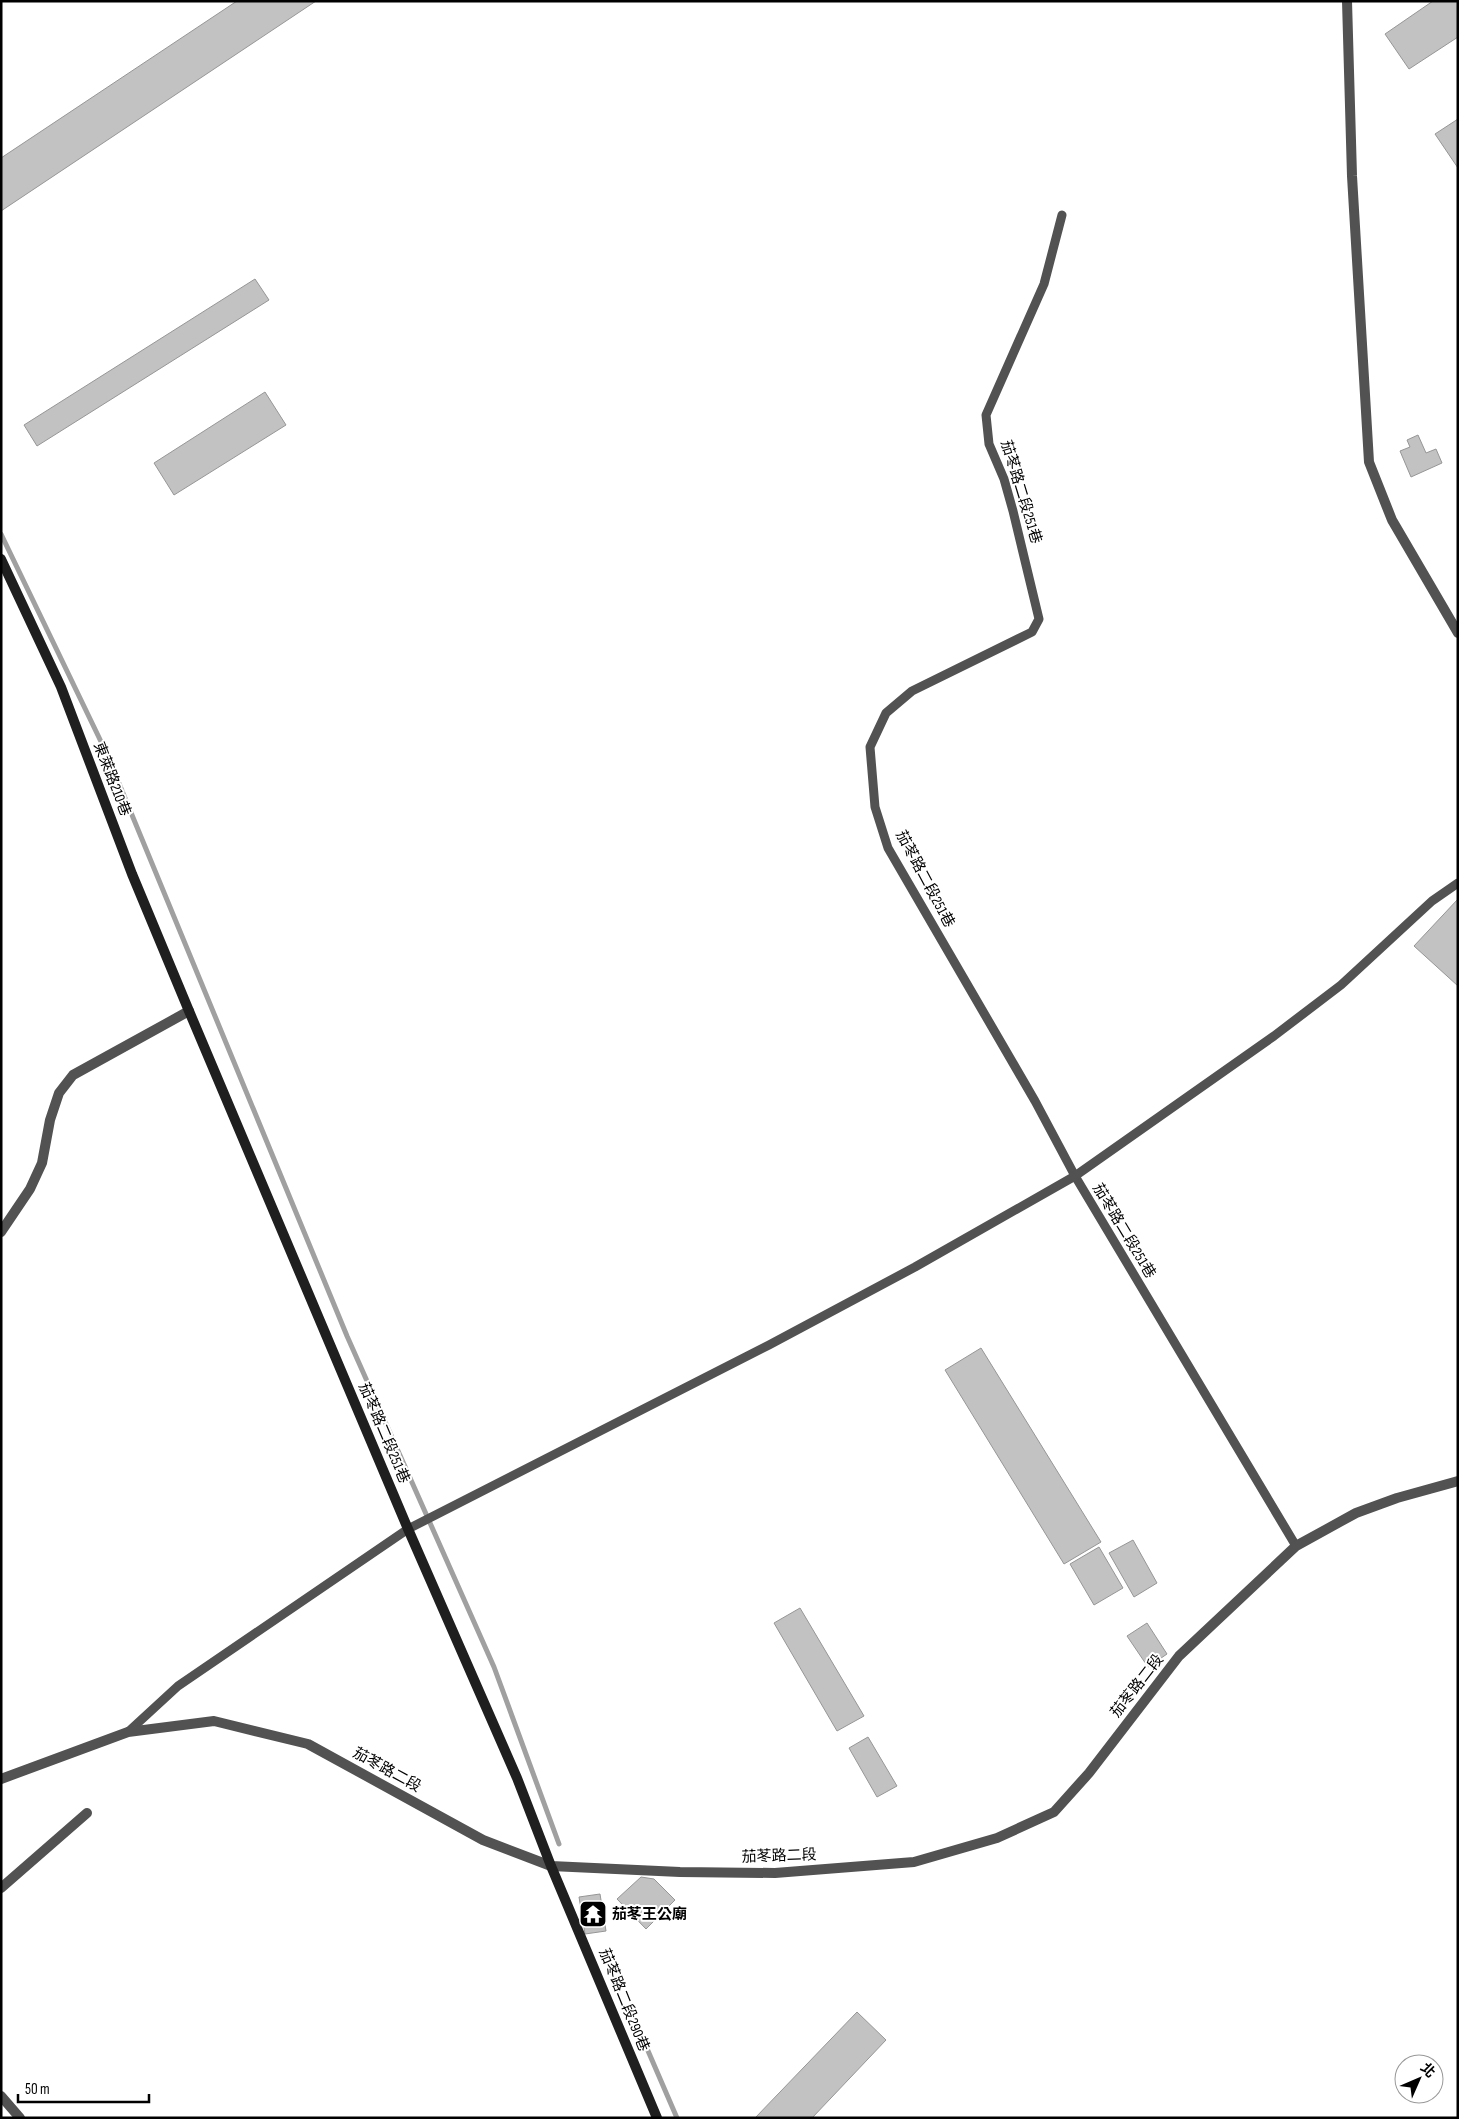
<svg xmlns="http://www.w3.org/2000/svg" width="1459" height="2119" viewBox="0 0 1459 2119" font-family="'Sofia Sans Condensed','Noto Sans TC',sans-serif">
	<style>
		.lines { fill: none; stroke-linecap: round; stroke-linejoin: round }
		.stream { stroke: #a0a0a0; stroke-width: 5 }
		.building { fill: #c2c2c2; stroke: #969696 }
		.lane { stroke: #525252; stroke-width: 9 }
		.street { stroke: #525252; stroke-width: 10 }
		.secondary { stroke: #1f1f1f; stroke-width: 10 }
		.labels { text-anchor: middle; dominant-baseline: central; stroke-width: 4; stroke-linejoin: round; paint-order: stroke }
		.street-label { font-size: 15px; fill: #000; stroke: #fff }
		.poi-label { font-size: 15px; font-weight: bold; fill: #000; stroke: #fff; text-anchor: start }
	</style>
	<rect width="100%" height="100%" fill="#fff"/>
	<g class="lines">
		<!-- stream -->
		<g class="stream">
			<polyline points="1,534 106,752 347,1336 494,1667 559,1844"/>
			<polyline points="636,2023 677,2118"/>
		</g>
	</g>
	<!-- building -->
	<g class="building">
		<polygon points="237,1 316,1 1,211 1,158"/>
		<polygon points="1433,1 1458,1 1458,37 1409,69 1385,34"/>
		<polygon points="1458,119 1458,168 1435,134"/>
		<polygon points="255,279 269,300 37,446 24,425"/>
		<polygon points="265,392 286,425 174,495 154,463"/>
		<polygon points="1418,435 1426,453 1436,449 1442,463 1411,477 1400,451 1410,447 1407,440"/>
		<polygon points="1458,899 1458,986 1414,946"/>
		<polygon points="981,1348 1101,1542 1064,1564 945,1370"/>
		<polygon points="1133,1540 1157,1583 1134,1597 1109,1553"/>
		<polygon points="1099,1547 1123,1588 1094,1605 1070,1564"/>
		<polygon points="800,1608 864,1716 837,1731 774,1623"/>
		<polygon points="1147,1623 1167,1654 1148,1667 1127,1636"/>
		<polygon points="868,1737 897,1786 877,1797 849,1748"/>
		<polygon points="641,1877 654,1879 675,1900 646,1929 617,1899"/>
		<polygon points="600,1894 606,1931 585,1934 579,1897"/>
		<polygon points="857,2012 886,2040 812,2118 755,2118"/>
	</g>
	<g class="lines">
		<!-- lane -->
		<g class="lane">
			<polyline points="1062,215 1044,284 986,415 989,444 1004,479 1013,511 1039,619 1032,632 912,691 886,713 870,747 875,807 888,848 1035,1101 1075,1176 1296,1546"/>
			<polyline points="128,1732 178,1686 408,1529 769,1345 915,1267 1075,1176 1274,1036 1341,985 1432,901 1458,883"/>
		</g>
		<!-- street -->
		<g class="street">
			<polyline points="1347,1 1352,176 1369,462 1392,520 1458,633"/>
			<polyline points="1,1232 30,1189 42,1163 50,1120 59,1093 73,1075 189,1011"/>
			<polyline points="1,1779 128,1732 214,1721 308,1744 483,1840 551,1866 680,1872 775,1873 914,1862 997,1838 1054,1812 1089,1773 1179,1656 1296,1546 1356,1513 1397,1498 1458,1481"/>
			<polyline points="1,1888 87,1813"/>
			<polyline points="1,2096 20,2118"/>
		</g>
		<!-- secondary -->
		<polyline class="secondary" points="1,559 61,687 132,874 189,1011 408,1529 517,1778 551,1866 657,2118"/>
	</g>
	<!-- icons -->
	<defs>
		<symbol id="temple-square" viewBox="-11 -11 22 22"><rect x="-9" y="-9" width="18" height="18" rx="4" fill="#000" stroke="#fff"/><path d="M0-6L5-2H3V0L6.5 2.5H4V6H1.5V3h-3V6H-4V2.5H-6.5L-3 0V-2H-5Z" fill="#fff"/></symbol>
	</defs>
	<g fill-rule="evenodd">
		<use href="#temple-square" x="577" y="1898" width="32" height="32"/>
	</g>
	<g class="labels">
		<!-- street labels -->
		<g class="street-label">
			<text transform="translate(1021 492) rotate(73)">茄苳路二段251巷</text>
			<text transform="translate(112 779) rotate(69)">東萊路210巷</text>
			<text transform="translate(925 879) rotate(62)">茄苳路二段251巷</text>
			<text transform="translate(1124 1231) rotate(59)">茄苳路二段251巷</text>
			<text transform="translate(384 1433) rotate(67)">茄苳路二段251巷</text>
			<text transform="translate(1137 1686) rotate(-52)">茄苳路二段</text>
			<text transform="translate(387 1770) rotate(29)">茄苳路二段</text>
			<text transform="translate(779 1856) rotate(-2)">茄苳路二段</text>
			<text transform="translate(624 2000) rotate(68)">茄苳路二段290巷</text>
		</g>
		<!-- poi labels -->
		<g class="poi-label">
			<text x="612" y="1914">茄苳王公廟</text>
		</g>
	</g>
	<!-- border -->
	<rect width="1459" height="2119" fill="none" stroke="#000000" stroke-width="5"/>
	<!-- north arrow -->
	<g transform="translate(1419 2079) rotate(45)"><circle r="24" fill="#ffffff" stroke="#999999"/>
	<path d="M0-4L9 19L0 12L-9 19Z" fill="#000000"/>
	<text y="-8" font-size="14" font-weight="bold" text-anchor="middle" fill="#000000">北</text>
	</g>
	<!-- scale -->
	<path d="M18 2094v8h131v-8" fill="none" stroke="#000000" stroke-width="2.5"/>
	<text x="25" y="2094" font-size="15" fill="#000000" stroke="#ffffff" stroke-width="4" paint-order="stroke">50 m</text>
</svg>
